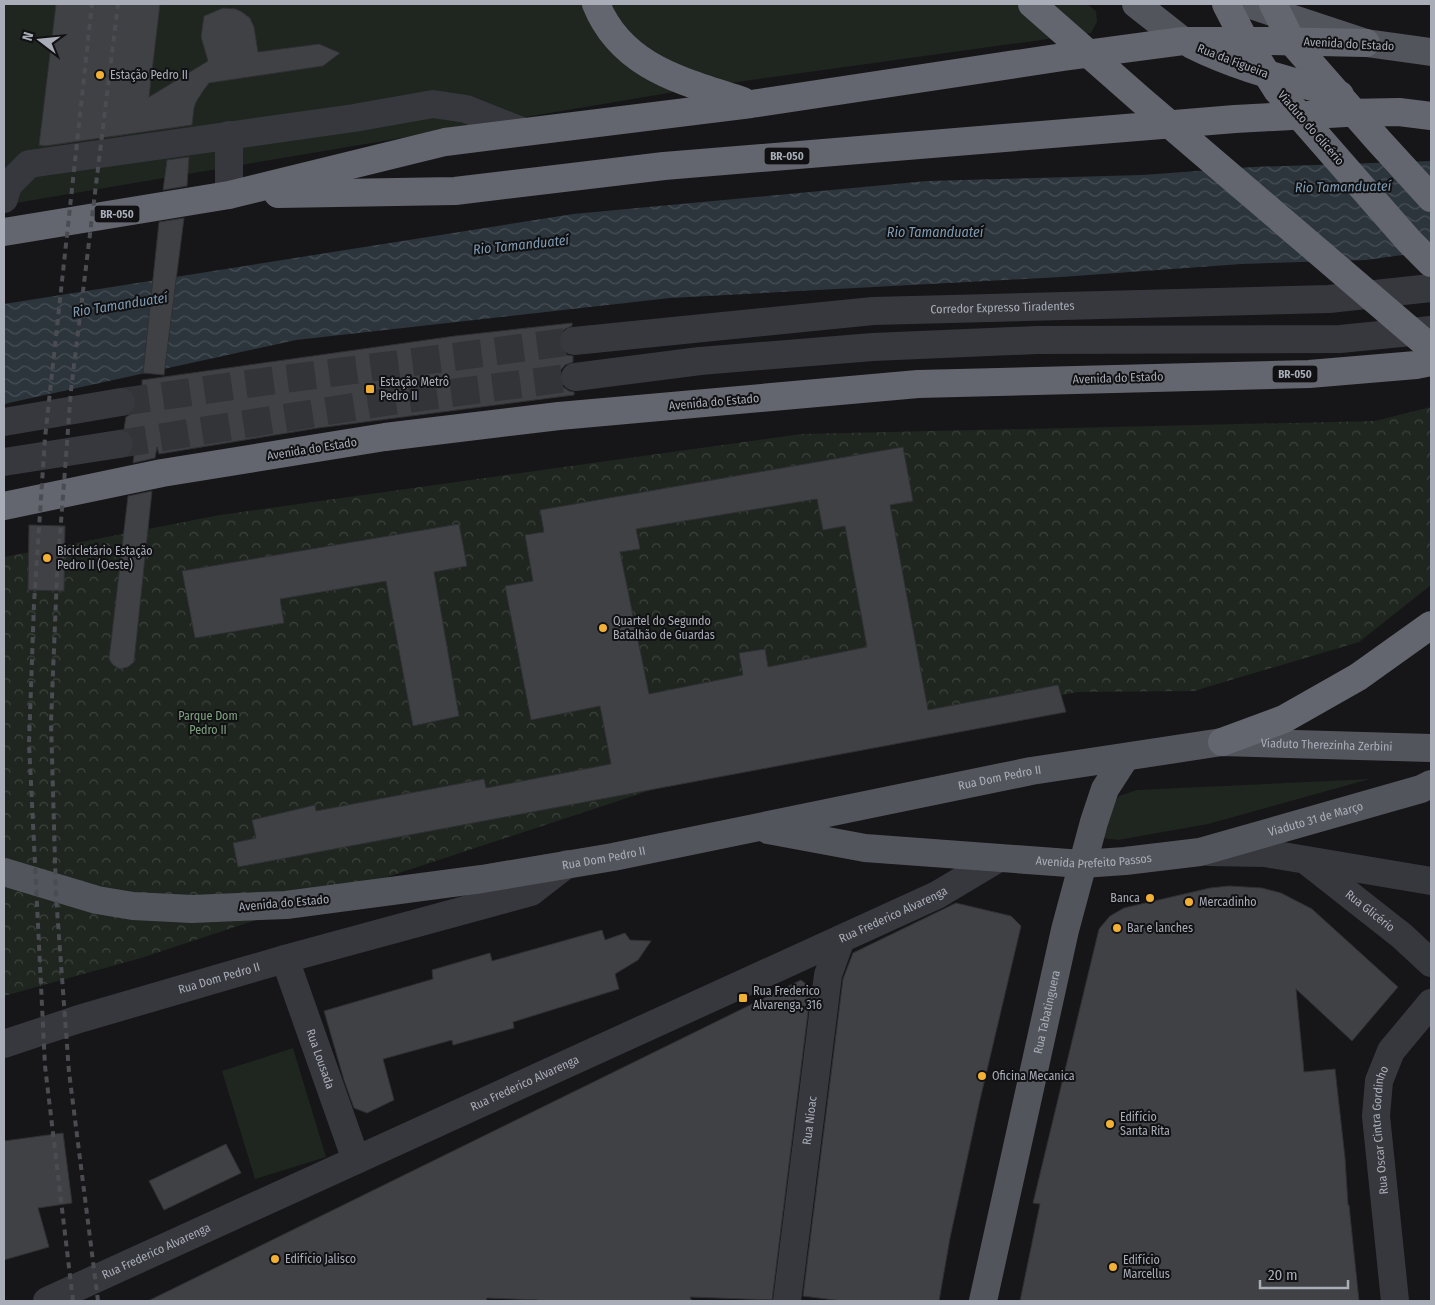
<svg xmlns="http://www.w3.org/2000/svg" width="1435" height="1305" viewBox="0 0 1435 1305" font-family="'Fira Sans Condensed',sans-serif">
	<style>
		.grass { fill: #1e261f }
		.park { fill: url(#park-crowns) }
		.water { fill: url(#water-waves) }
		.building { fill: #404145; stroke: #303034; fill-rule: evenodd }
		.lines { fill: none; stroke-linecap: round; stroke-linejoin: round }
		.minor-tunnel { stroke: #333438; stroke-width: 28; stroke-dasharray: 28 14; stroke-linecap: butt }
		.minor { stroke: #37383d; stroke-width: 28 }
		.major { stroke: #53555c; stroke-width: 28 }
		.highway { stroke: #63666e; stroke-width: 28 }
		.rail { stroke: #4a4c52; stroke-width: 4; stroke-dasharray: 6 5; stroke-linecap: butt }
		.poi-dot { fill: #f2b134; stroke: #111113; stroke-width: 2 }
		.labels { text-anchor: middle; dominant-baseline: central; stroke-width: 4; stroke-linejoin: round; paint-order: stroke }
		.shield { fill: #111113; stroke: #7b7e86; stroke-width: 1 }
		.shield-label { font-size: 11px; font-weight: bold; fill: #a8adb8 }
		.street-label { font-size: 12px; fill: #a8adb8; stroke: #111113 }
		.poi-label { font-size: 12px; fill: #a8adb8; stroke: #111113; text-anchor: start }
		.park-label { font-size: 12px; fill: #7fa381; stroke: #111113 }
		.water-label { font-size: 14px; font-style: italic; fill: #7f9bb3; stroke: #111113 }
	</style>
	<defs>
		<pattern id="park-crowns" width="20" height="18" patternUnits="userSpaceOnUse" patternTransform="scale(1.25)"><rect width="20" height="18" fill="#1e261f"/><path d="M2 6a3 3 0 1 1 6 0M12 15a3 3 0 1 1 6 0" fill="none" stroke="#3c433d"/></pattern>
		<pattern id="water-waves" width="16" height="10" patternUnits="userSpaceOnUse" patternTransform="scale(1.25)"><rect width="16" height="10" fill="#2c353c"/><path d="M0 5q4-4 8 0t8 0" fill="none" stroke="#485056"/></pattern>
	</defs>
	<rect width="100%" height="100%" fill="#161618"/>
	<!-- grass -->
	<g class="grass">
		<polygon points="4,4 1087,4 1096,11 1097,22 1091,33 716,85 4,205"/>
		<polygon points="1370,779 1208,824 1118,840 1102,838 1109,809 1119,796 1137,790"/>
		<polygon points="293,1048 326,1157 255,1179 222,1071"/>
	</g>
	<!-- park -->
	<polygon class="park" points="1431,407 1431,585 1359,642 1194,691 1077,692 727,765 141,958 4,996 4,557 220,515 801,434 1375,421"/>
	<!-- water -->
	<polygon class="water" points="1431,161 1431,251 1366,260 1241,264 1061,277 670,298 296,340 4,404 4,304 573,214 927,181 1142,175 1253,167"/>
	<!-- building -->
	<g class="building">
		<polygon points="56,4 160,4 149,97 208,61 201,37 204,16 223,8 236,9 242,12 250,18 254,27 258,52 319,44 340,53 323,66 209,83 203,91 196,102 194,108 192,125 45,146 39,145"/>
		<polygon points="189,157 187,186 163,190 167,160"/>
		<polygon points="184,218 164,375 143,373 159,222"/>
		<polygon points="572,323 572,326 565,329 560,334 558,342 562,350 567,355 573,356 573,362 565,365 560,371 560,378 563,387 569,391 574,392 574,395 318,428 159,454 157,447 155,458 133,463 135,448 134,448 134,441 131,434 124,429 126,417 131,414 136,407 136,399 133,392 130,390 142,388 142,380 455,336"/>
		<path d="M903 447 913 501 890 505 928 710 1058 685 1066 712 238 867 233 843 256 838 252 820 315 805 316 811 484 779 486 788 611 764 600 706 531 720 505 586 533 581 525 535 544 532 540 510ZM817 499 823 530 845 526 867 647 768 667 765 649 739 653 743 675 649 694 620 552 640 549 636 529Z"/>
		<polygon points="152,491 134,662 128,667 120,669 113,665 109,659 128,496"/>
		<polygon points="459,524 467,566 434,572 459,716 413,726 386,581 280,599 284,623 195,638 182,571"/>
		<polygon points="29,525 65,526 64,591 28,590"/>
		<polygon points="1229,886 1262,888 1281,893 1312,909 1398,987 1352,1041 1296,989 1304,1072 1335,1069 1345,1158 1348,1205 1349,1205 1359,1301 1020,1301 1040,1204 1033,1203 1099,929 1110,916 1124,908 1210,888"/>
		<polygon points="956,903 1011,916 1021,926 979,1104 950,1238 939,1301 842,1301 803,1296 843,979 853,953"/>
		<polygon points="602,930 605,940 625,933 630,940 651,941 638,960 615,974 619,989 513,1022 514,1028 453,1045 452,1040 383,1059 394,1100 367,1113 354,1108 344,1080 324,1011 433,979 432,970 490,953 492,961"/>
		<polygon points="801,980 811,988 772,1300 690,1297 692,1301 538,1301 538,1300 487,1298 486,1301 148,1301"/>
		<polygon points="63,1133 72,1203 38,1208 49,1247 4,1260 4,1141"/>
		<polygon points="226,1144 241,1173 164,1210 149,1181"/>
	</g>
	<g class="lines">
		<!-- minor-tunnel -->
		<g class="minor-tunnel">
			<polyline points="121,402 239,385 574,341"/>
			<polyline points="119,444 398,400 575,377"/>
		</g>
		<!-- minor -->
		<g class="minor">
			<polyline points="229,135 229,195"/>
			<polyline points="4,199 8,185 29,164 354,118 433,104 466,109 524,132"/>
			<path id="s1" d="M574 341 873 311 1329 299 1431 288"/>
			<polyline points="575,377 700,361 873,347 1037,340 1340,339 1431,330"/>
			<polyline points="4,422 121,402"/>
			<polyline points="4,462 119,444"/>
			<polyline points="1209,852 1265,853 1431,881"/>
			<path id="s2" d="M1308 862 1402 936 1431 963"/>
			<path id="s3" d="M285 959 356 1160"/>
			<path id="s4" d="M4 1044 79 1019 285 959 531 892 567 864"/>
			<path id="s5" d="M47 1301 937 895 999 858"/>
			<path id="s6" d="M787 1301 828 975 841 939"/>
			<path id="s7" d="M1395 1301 1376 1116 1379 1081 1391 1051 1431 1003"/>
		</g>
		<!-- major -->
		<g class="major">
			<polyline points="1136,4 1183,41"/>
			<polyline points="1248,4 1366,43 1431,52"/>
			<path id="s8" d="M768 830 865 848 1082 864 1125 861 1200 852 1421 789 1431 784"/>
			<path id="s9" d="M4 872 97 900 133 906 192 909 286 905 482 879 613 857 1031 771 1222 742 1431 748"/>
			<path id="s10" d="M983 1301 1065 930 1094 822 1105 789 1125 758"/>
		</g>
		<!-- highway -->
		<g class="highway">
			<path d="M596 4C622 68 683 81 743 101"/>
			<polyline points="1032,4 1140,99 1431,348"/>
			<polyline points="1226,4 1241,33 1277,90 1409,241 1431,263"/>
			<polyline points="1273,4 1292,42 1378,140 1431,198"/>
			<path d="M1192 45C1240 69 1289 80 1340 95"/>
			<polyline points="278,194 455,191 664,166 1235,119 1346,113 1399,112 1431,116"/>
			<polyline points="4,232 229,195 445,142 751,104 1063,57 1183,41 1267,41 1366,43"/>
			<polyline points="4,506 162,473 385,437 559,416 918,384 1309,374 1416,365 1431,362"/>
			<polyline points="1222,742 1284,719 1358,677 1431,625"/>
		</g>
		<!-- rail -->
		<g class="rail">
			<polyline points="73,1301 45,1066 29,743 34,604 45,438 92,4"/>
			<polyline points="98,1301 69,1072 56,896 51,722 57,575 71,390 118,4"/>
		</g>
	</g>
	<!-- markers -->
	<g class="poi-dot">
		<circle cx="100" cy="75" r="5"/>
		<rect x="365" y="384" width="10" height="10" rx="2.5"/>
		<circle cx="47" cy="558" r="5"/>
		<circle cx="603" cy="628" r="5"/>
		<circle cx="1150" cy="898" r="5"/>
		<circle cx="1189" cy="902" r="5"/>
		<circle cx="1117" cy="928" r="5"/>
		<rect x="738" y="993" width="10" height="10" rx="2.5"/>
		<circle cx="982" cy="1076" r="5"/>
		<circle cx="1110" cy="1124" r="5"/>
		<circle cx="275" cy="1259" r="5"/>
		<circle cx="1113" cy="1267" r="5"/>
	</g>
	<g class="labels">
		<!-- shield labels -->
		<g class="shield">
			<rect x="764.5" y="147.5" width="45" height="17" rx="4"/>
			<rect x="94.5" y="205.5" width="45" height="17" rx="4"/>
			<rect x="1272.5" y="365.5" width="45" height="17" rx="4"/>
		</g>
		<g class="shield-label">
			<text x="787" y="156">BR-050</text>
			<text x="117" y="214">BR-050</text>
			<text x="1295" y="374">BR-050</text>
		</g>
		<!-- street labels -->
		<g class="street-label">
			<text transform="translate(1349 44) rotate(3)">Avenida do Estado</text>
			<text transform="translate(1233 61) rotate(21)">Rua da Figueira</text>
			<text transform="translate(1311 128) rotate(49)">Viaduto do Glicério</text>
			<text stroke="none"><textPath href="#s1" startOffset="430">Corredor Expresso Tiradentes</textPath></text>
			<text transform="translate(1118 378) rotate(-2)">Avenida do Estado</text>
			<text transform="translate(714 402) rotate(-5)">Avenida do Estado</text>
			<text transform="translate(312 449) rotate(-9)">Avenida do Estado</text>
			<text stroke="none"><textPath href="#s9" startOffset="1342">Viaduto Therezinha Zerbini</textPath></text>
			<text stroke="none"><textPath href="#s9" startOffset="1012">Rua Dom Pedro II</textPath></text>
			<text stroke="none"><textPath href="#s8" startOffset="555">Viaduto 31 de Março</textPath></text>
			<text stroke="none"><textPath href="#s8" startOffset="328">Avenida Prefeito Passos</textPath></text>
			<text stroke="none"><textPath href="#s9" startOffset="608">Rua Dom Pedro II</textPath></text>
			<text transform="translate(284 903) rotate(-5)">Avenida do Estado</text>
			<text stroke="none"><textPath href="#s2" startOffset="79">Rua Glicério</textPath></text>
			<text stroke="none"><textPath href="#s5" startOffset="930">Rua Frederico Alvarenga</textPath></text>
			<text stroke="none"><textPath href="#s4" startOffset="225">Rua Dom Pedro II</textPath></text>
			<text stroke="none"><textPath href="#s10" startOffset="296">Rua Tabatinguera</textPath></text>
			<text stroke="none"><textPath href="#s3" startOffset="106">Rua Lousada</textPath></text>
			<text stroke="none"><textPath href="#s5" startOffset="525">Rua Frederico Alvarenga</textPath></text>
			<text stroke="none"><textPath href="#s6" startOffset="182">Rua Nioac</textPath></text>
			<text stroke="none"><textPath href="#s7" startOffset="172">Rua Oscar Cintra Gordinho</textPath></text>
			<text stroke="none"><textPath href="#s5" startOffset="120">Rua Frederico Alvarenga</textPath></text>
		</g>
		<!-- poi labels -->
		<g class="poi-label">
			<text x="110" y="75">Estação Pedro II</text>
			<text x="380" y="382">Estação Metrô<tspan x="380" dy="14">Pedro II</tspan></text>
			<text x="57" y="551">Bicicletário Estação<tspan x="57" dy="14">Pedro II (Oeste)</tspan></text>
			<text x="613" y="621">Quartel do Segundo<tspan x="613" dy="14">Batalhão de Guardas</tspan></text>
			<text x="1140" y="898" text-anchor="end">Banca</text>
			<text x="1199" y="902">Mercadinho</text>
			<text x="1127" y="928">Bar e lanches</text>
			<text x="753" y="991">Rua Frederico<tspan x="753" dy="14">Alvarenga, 316</tspan></text>
			<text x="992" y="1076">Oficina Mecanica</text>
			<text x="1120" y="1117">Edifício<tspan x="1120" dy="14">Santa Rita</tspan></text>
			<text x="285" y="1259">Edifício Jalisco</text>
			<text x="1123" y="1260">Edifício<tspan x="1123" dy="14">Marcellus</tspan></text>
		</g>
		<!-- park labels -->
		<g class="park-label">
			<text x="208" y="716">Parque Dom<tspan x="208" dy="14">Pedro II</tspan></text>
		</g>
		<!-- water labels -->
		<g class="water-label">
			<text transform="translate(1343 187) rotate(-1)">Rio Tamanduateí</text>
			<text x="935" y="232">Rio Tamanduateí</text>
			<text transform="translate(521 245) rotate(-6)">Rio Tamanduateí</text>
			<text transform="translate(120 305) rotate(-9)">Rio Tamanduateí</text>
		</g>
	</g>
	<!-- border -->
	<rect width="1435" height="1305" fill="none" stroke="#a8adb8" stroke-width="10"/>
	<!-- north arrow -->
	<g transform="translate(40 40) rotate(286)" stroke="#111113" stroke-width="4" paint-order="stroke">
	<path d="M0-4L9 19L0 12L-9 19Z" fill="#a8adb8"/>
	<text y="-8" font-size="14" font-weight="bold" text-anchor="middle" fill="#a8adb8">N</text>
	</g>
	<!-- scale -->
	<path d="M1260 1280v8h88v-8" fill="none" stroke="#a8adb8" stroke-width="2.5"/>
	<text x="1268" y="1280" font-size="15" fill="#a8adb8" stroke="#111113" stroke-width="4" paint-order="stroke">20 m</text>
</svg>
